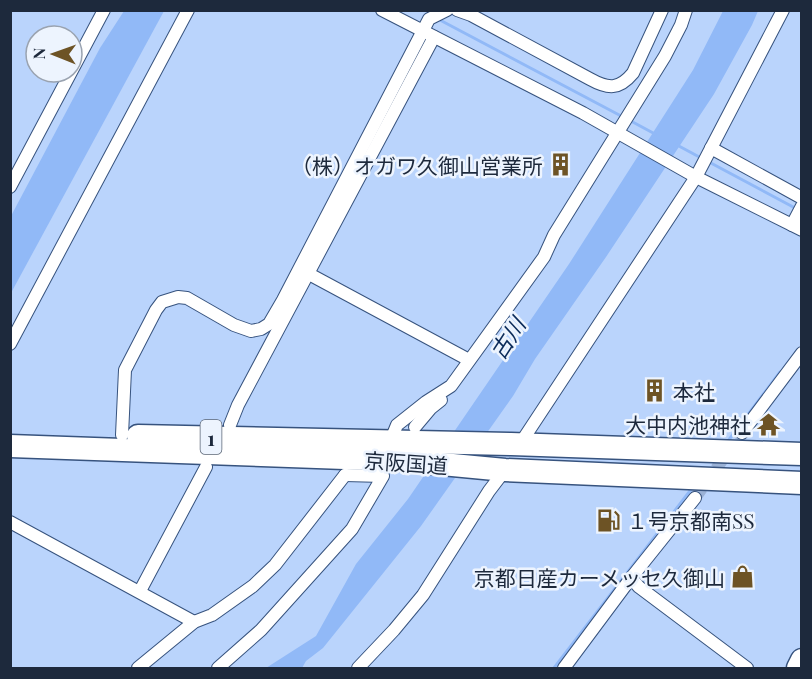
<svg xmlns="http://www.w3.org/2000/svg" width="812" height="679" viewBox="0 0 812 679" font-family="'Playfair Display','Noto Sans JP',serif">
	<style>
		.water { fill: #91b9f7 }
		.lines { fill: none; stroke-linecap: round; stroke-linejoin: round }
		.stream { stroke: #91b9f7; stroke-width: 3 }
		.street-tunnel { stroke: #9bb2d6; stroke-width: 12; stroke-dasharray: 12 6; stroke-linecap: butt }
		.street-casing { stroke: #37537e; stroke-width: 14 }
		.highway-casing { stroke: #37537e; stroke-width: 25 }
		.street { stroke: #fff; stroke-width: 12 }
		.highway { stroke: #fff; stroke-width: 22 }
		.labels { text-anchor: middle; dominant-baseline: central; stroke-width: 5; stroke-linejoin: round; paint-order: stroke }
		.shield { fill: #edf4fe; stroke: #5b6676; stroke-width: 1.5 }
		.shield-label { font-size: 20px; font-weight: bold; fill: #1d293c }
		.poi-label { font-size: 21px; fill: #1d293c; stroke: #edf4fe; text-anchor: end }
		.street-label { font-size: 21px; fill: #1d293c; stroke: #edf4fe }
		.water-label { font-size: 22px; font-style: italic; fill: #0b2b5a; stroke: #edf4fe }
	</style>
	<rect width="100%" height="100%" fill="#bad4fc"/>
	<!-- water -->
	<g class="water">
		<polygon points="124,11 164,11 11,293 11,216 100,48"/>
		<polygon points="723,11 758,11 752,25 714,94 606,257 535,359 513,396 421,526 323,648 306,661 302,668 266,668 316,636 356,564 408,499 569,264 693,70"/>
	</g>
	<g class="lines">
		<!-- stream -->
		<g class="stream">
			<polyline points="438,19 623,117"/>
			<polyline points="629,120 655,134"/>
			<polyline points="677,145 703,159"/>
			<polyline points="709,162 795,208"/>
			<polyline points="728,441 780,372"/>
			<polyline points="554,668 693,487"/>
		</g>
		<!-- street-tunnel -->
		<polyline class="street-tunnel" points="695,498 742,433"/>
		<defs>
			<g id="street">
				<polyline points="382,10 583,113 696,177 802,230"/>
				<path d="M457 10 471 15 590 79C608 89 619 90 633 73L662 10"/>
				<polyline points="711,148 802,198"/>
				<polyline points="10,187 104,10"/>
				<polyline points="792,225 802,206"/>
				<polyline points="309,274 469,360"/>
				<polyline points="10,344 188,10"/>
				<polyline points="230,425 238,405 434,37"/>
				<polyline points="415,427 431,408 441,400"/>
				<polyline points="742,433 802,353"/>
				<polyline points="122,435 125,370 156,310 162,302 178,297 187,298 234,325 251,331 261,329 269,324 283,300 429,19 447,10"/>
				<polyline points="390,442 397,425 426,402 451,386 544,257 554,235 665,56 681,25 686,10"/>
				<polyline points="520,444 696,177 783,10"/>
				<polyline points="10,522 194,622"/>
				<polyline points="631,578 639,587 747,668"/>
				<polyline points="140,591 206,467"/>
				<polyline points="138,668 194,622 212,615 253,586 275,565 345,475"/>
				<polyline points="218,668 261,630 352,529 383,476 345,475"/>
				<polyline points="358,668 394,630 423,595 489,491 505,470"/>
				<polyline points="564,668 631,578 695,498"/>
			</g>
			<g id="highway">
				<polyline points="138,436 511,444 802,454"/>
				<polyline points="10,446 400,460 505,470 802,483"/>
				<polyline points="798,668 802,660"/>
			</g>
		</defs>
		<!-- street casing -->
		<use href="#street" class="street-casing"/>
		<!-- highway casing -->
		<use href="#highway" class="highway-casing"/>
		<!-- street -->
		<use href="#street" class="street"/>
		<!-- highway -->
		<use href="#highway" class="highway"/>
	</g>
	<!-- icons -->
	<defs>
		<symbol id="building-bare" viewBox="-9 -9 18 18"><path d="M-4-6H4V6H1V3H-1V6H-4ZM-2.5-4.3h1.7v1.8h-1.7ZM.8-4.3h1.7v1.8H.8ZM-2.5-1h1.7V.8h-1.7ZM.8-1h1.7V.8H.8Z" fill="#6d5325" stroke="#edf4fe" stroke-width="2.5" paint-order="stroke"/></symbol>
		<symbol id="temple-bare" viewBox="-9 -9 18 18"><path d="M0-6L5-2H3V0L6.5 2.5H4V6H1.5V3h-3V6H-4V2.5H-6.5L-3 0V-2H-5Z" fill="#6d5325" stroke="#edf4fe" stroke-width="2.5" paint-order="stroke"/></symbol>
		<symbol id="fuel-bare" viewBox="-9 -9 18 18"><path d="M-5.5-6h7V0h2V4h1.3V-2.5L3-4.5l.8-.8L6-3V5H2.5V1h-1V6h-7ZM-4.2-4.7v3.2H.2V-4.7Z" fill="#6d5325" stroke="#edf4fe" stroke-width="2.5" paint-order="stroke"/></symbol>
		<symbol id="shop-bare" viewBox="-9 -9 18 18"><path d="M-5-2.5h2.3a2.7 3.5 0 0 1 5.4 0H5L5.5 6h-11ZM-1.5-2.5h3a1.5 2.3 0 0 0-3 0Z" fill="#6d5325" stroke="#edf4fe" stroke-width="2.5" paint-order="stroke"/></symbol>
	</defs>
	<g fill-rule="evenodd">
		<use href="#building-bare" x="544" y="148" width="33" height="33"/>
		<use href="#building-bare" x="638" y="374" width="33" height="33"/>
		<use href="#temple-bare" x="752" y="408" width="33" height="33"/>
		<use href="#fuel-bare" x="592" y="504" width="33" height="33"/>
		<use href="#shop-bare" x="726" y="560" width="33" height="33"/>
	</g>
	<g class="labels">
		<!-- shield labels -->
		<rect class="shield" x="200.5" y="420" width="21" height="34" rx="4.5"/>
		<g class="shield-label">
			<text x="211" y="437">1</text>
		</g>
		<!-- poi labels -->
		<g class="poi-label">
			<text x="543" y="165">（株）オガワ久御山営業所</text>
			<text x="673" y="391" text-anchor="start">本社</text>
			<text x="751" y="424">大中内池神社</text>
			<text x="627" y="520" text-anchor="start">１号京都南SS</text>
			<text x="725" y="577">京都日産カーメッセ久御山</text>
		</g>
		<!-- street labels -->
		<g class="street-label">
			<text transform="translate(406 462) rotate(4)">京阪国道</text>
		</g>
		<!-- water labels -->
		<g class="water-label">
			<text transform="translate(507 338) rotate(-57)">古川</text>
		</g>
	</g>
	<!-- border -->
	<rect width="812" height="679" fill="none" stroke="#1d293c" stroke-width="24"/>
	<!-- north arrow -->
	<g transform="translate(54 54) rotate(271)"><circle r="28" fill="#edf4fe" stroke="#9aa3b0" stroke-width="1.5"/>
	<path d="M0-4.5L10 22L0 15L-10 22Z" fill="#6d5325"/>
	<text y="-9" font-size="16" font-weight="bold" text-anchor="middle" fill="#1d293c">N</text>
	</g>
</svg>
